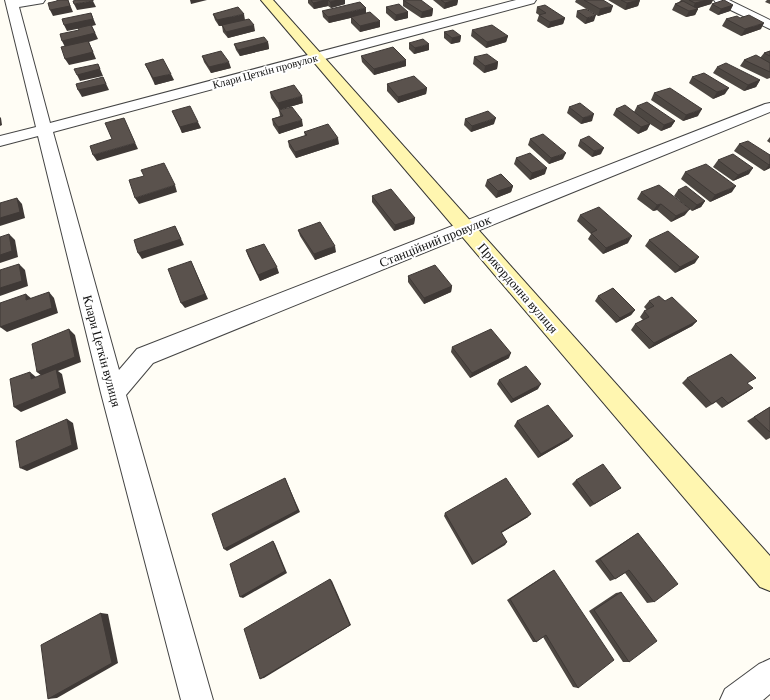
<svg xmlns="http://www.w3.org/2000/svg" width="770" height="700" viewBox="0 0 770 700" font-family="'Crimson Pro',serif">
	<style>
		.lines { fill: none; stroke-linecap: round; stroke-linejoin: round }
		.street-casing { stroke: #444; stroke-width: 2 }
		.secondary-casing { stroke: #333; stroke-width: 2 }
		.street { fill: #fff; fill-rule: evenodd }
		.secondary { fill: #fff6b0; fill-rule: evenodd }
		.wall { fill: #4d4742 }
		.shaded-wall { fill: #3f3936 }
		.building { fill: #5a524d; stroke: #3f3936 }
		.labels { text-anchor: middle; dominant-baseline: central; stroke-width: 4; stroke-linejoin: round; paint-order: stroke }
		.far-street-label { font-size: 11px; fill: #111; stroke: #fff }
		.street-label { font-size: 13px; fill: #111; stroke: #fff }
	</style>
	<rect width="100%" height="100%" fill="#fffdf5"/>
	<g class="lines">
		<defs>
			<g id="street">
				<polygon points="5,0 45,0 43,3 19,7 50,123 516,0 536,0 534,3 53,132 119,370 137,349 765,104 770,103 770,112 153,363 126,395 213,700 181,700 101,393 38,136 0,146 0,136 36,127"/>
				<polygon points="714,0 729,0 770,20 770,29 716,3"/>
				<polygon points="770,659 770,694 763,700 720,700 725,689 759,664"/>
			</g>
			<polygon id="secondary" points="261,0 273,0 770,556 770,591 760,587"/>
		</defs>
		<!-- street casing -->
		<use href="#street" class="street-casing"/>
		<!-- secondary casing -->
		<use href="#secondary" class="secondary-casing"/>
		<!-- street -->
		<use href="#street" class="street"/>
		<!-- secondary -->
		<use href="#secondary" class="secondary"/>
	</g>
	<!-- wall -->
	<g class="wall">
		<polygon points="308,0 345,0 345,4 331,8 328,6 314,9 308,3"/>
		<polygon points="403,0 433,9 432,16 421,18 403,6"/>
		<polygon points="433,0 458,0 457,5 444,9"/>
		<polygon points="576,0 603,0 611,12 598,16 575,2"/>
		<polygon points="608,0 640,0 638,6 625,10"/>
		<polygon points="681,0 713,0 711,4 697,8 698,9 695,15 686,17 672,10 675,4 679,2"/>
		<polygon points="767,0 770,0 770,4 765,2"/>
		<polygon points="712,4 733,5 730,11 718,15 709,10"/>
		<polygon points="386,7 408,12 408,18 395,21 386,13"/>
		<polygon points="537,7 565,18 563,24 548,28 537,21 539,15 536,13"/>
		<polygon points="322,11 366,13 380,27 360,32 351,23 351,18 329,23 323,17"/>
		<polygon points="577,11 594,21 585,24 576,17"/>
		<polygon points="213,14 245,20 255,31 228,38 223,32 222,26 219,26 215,20"/>
		<polygon points="726,19 761,29 741,36 722,26"/>
		<polygon points="472,30 508,36 506,42 486,48 471,36"/>
		<polygon points="444,32 461,36 460,42 451,44 444,38"/>
		<polygon points="268,42 269,49 240,56 236,50 234,44"/>
		<polygon points="409,43 429,50 414,54 409,49"/>
		<polygon points="770,51 770,78 767,79 740,66 744,60 760,58 764,53"/>
		<polygon points="202,56 231,68 211,73 204,62"/>
		<polygon points="361,56 406,66 374,75 362,62"/>
		<polygon points="474,57 498,62 497,69 484,73 473,64"/>
		<polygon points="145,64 174,80 155,85"/>
		<polygon points="717,67 760,80 756,87 744,91 713,73"/>
		<polygon points="692,77 725,94 713,99 689,83"/>
		<polygon points="387,84 427,88 426,94 398,103 387,91"/>
		<polygon points="270,92 303,103 279,110 271,98"/>
		<polygon points="654,93 698,116 683,121 651,100"/>
		<polygon points="637,106 675,121 671,127 661,131 650,124 647,130 638,134 613,115 616,109 634,112"/>
		<polygon points="569,107 592,121 581,124 567,113"/>
		<polygon points="279,110 303,126 279,134 273,125 272,119 280,116"/>
		<polygon points="172,111 201,128 182,133"/>
		<polygon points="465,119 494,124 471,132 464,125"/>
		<polygon points="304,132 339,144 296,158 289,147 288,141 305,136"/>
		<polygon points="770,137 770,143 767,141"/>
		<polygon points="530,139 563,159 549,164 528,145"/>
		<polygon points="580,140 601,154 592,157 578,146"/>
		<polygon points="739,144 770,155 770,168 764,171 734,151"/>
		<polygon points="516,158 545,174 530,180 514,164"/>
		<polygon points="718,160 749,174 733,181 713,167"/>
		<polygon points="685,172 732,192 710,202 681,179"/>
		<polygon points="487,180 513,186 511,192 496,198 485,186"/>
		<polygon points="678,190 705,201 701,207 692,211 674,196"/>
		<polygon points="641,192 685,215 671,222 657,210 653,211 637,199"/>
		<polygon points="372,196 415,218 414,224 394,231 372,202"/>
		<polygon points="580,215 628,243 603,254 588,239 591,234 577,221"/>
		<polygon points="298,230 336,252 315,260 300,236"/>
		<polygon points="649,240 695,263 675,273 645,246"/>
		<polygon points="246,250 279,273 260,281 248,256"/>
		<polygon points="408,276 452,286 451,292 424,304 408,282"/>
		<polygon points="598,296 635,310 631,315 616,323 595,301"/>
		<polygon points="649,301 665,301 697,321 692,326 649,349 631,330 635,324 643,320 640,317 644,311 647,310 644,307"/>
		<polygon points="452,347 509,358 470,378 451,352"/>
		<polygon points="687,378 753,388 722,408 716,402 706,408 682,383"/>
		<polygon points="499,380 538,389 511,403 497,384"/>
		<polygon points="770,407 770,438 766,440 747,421"/>
		<polygon points="517,421 569,440 538,458 514,426"/>
		<polygon points="576,480 621,488 590,507 572,484"/>
		<polygon points="445,513 528,517 501,533 507,542 472,565 444,516"/>
		<polygon points="638,533 654,602 647,603 625,573 615,579 610,581 595,561 633,536"/>
		<polygon points="554,570 578,688 573,687 543,637 536,642 533,642 507,600 550,572"/>
		<polygon points="621,592 629,662 623,662 589,611 616,593"/>
	</g>
	<!-- shaded-wall -->
	<g class="shaded-wall">
		<polygon points="68,0 73,12 53,16 50,10"/>
		<polygon points="190,0 207,0 191,4"/>
		<polygon points="326,0 328,0 328,6 314,9 313,3"/>
		<polygon points="338,0 345,0 345,4 331,8 330,2"/>
		<polygon points="455,0 458,0 457,5 444,9 445,3"/>
		<polygon points="640,0 638,6 625,10 627,3"/>
		<polygon points="707,0 713,0 711,4 692,10 695,3"/>
		<polygon points="93,1 96,7 77,10 74,4"/>
		<polygon points="733,5 730,11 718,15 721,9"/>
		<polygon points="613,6 611,12 598,16 600,9"/>
		<polygon points="366,8 366,14 329,23 328,17"/>
		<polygon points="433,9 432,16 421,18 422,12"/>
		<polygon points="698,9 695,15 686,17 689,11"/>
		<polygon points="408,12 408,18 395,21 396,15"/>
		<polygon points="91,13 96,25 92,26 98,39 89,42 96,59 69,65 65,59 65,47 62,41 92,26 67,31 64,25"/>
		<polygon points="244,14 245,20 219,26 217,20"/>
		<polygon points="596,15 594,21 585,24 587,18"/>
		<polygon points="565,18 563,24 548,28 550,22"/>
		<polygon points="380,21 380,27 360,32 360,26"/>
		<polygon points="764,23 761,29 741,36 745,29"/>
		<polygon points="254,25 255,31 228,38 226,32"/>
		<polygon points="461,36 460,42 451,44 452,38"/>
		<polygon points="508,36 506,42 486,48 487,42"/>
		<polygon points="268,42 269,49 240,56 238,50"/>
		<polygon points="429,44 429,50 414,54 415,48"/>
		<polygon points="406,60 406,66 374,75 374,69"/>
		<polygon points="229,62 231,68 211,73 209,67"/>
		<polygon points="498,62 497,69 484,73 485,66"/>
		<polygon points="98,64 103,76 80,81 77,75"/>
		<polygon points="171,74 174,80 155,85 153,78"/>
		<polygon points="103,77 109,90 82,97 78,90"/>
		<polygon points="760,80 756,87 744,91 748,85"/>
		<polygon points="427,88 426,94 398,103 398,97"/>
		<polygon points="729,88 725,94 713,99 717,92"/>
		<polygon points="302,96 303,103 279,110 278,103"/>
		<polygon points="702,109 698,116 683,121 686,115"/>
		<polygon points="594,114 592,121 581,124 583,118"/>
		<polygon points="0,117 1,118 2,125 0,126"/>
		<polygon points="124,118 138,149 97,161 93,155 135,143"/>
		<polygon points="496,118 494,124 471,132 472,126"/>
		<polygon points="302,120 303,126 279,134 278,127"/>
		<polygon points="675,121 671,127 661,131 664,125"/>
		<polygon points="198,122 201,128 182,133 180,127"/>
		<polygon points="650,124 647,130 638,134 641,127"/>
		<polygon points="338,138 339,144 296,158 295,152"/>
		<polygon points="604,148 601,154 592,157 594,151"/>
		<polygon points="566,153 563,159 549,164 551,158"/>
		<polygon points="770,164 770,168 764,171 769,165"/>
		<polygon points="547,168 545,174 530,180 532,173"/>
		<polygon points="753,168 749,174 733,181 738,175"/>
		<polygon points="175,185 177,192 139,204 135,198"/>
		<polygon points="513,186 511,192 496,198 498,191"/>
		<polygon points="736,186 732,192 710,202 715,195"/>
		<polygon points="17,198 22,204 25,218 0,226 0,218"/>
		<polygon points="705,201 701,207 692,211 697,205"/>
		<polygon points="661,204 657,210 653,211 657,205"/>
		<polygon points="690,209 685,215 671,222 676,216"/>
		<polygon points="415,218 414,224 394,231 395,225"/>
		<polygon points="175,226 184,245 142,259 138,253"/>
		<polygon points="9,234 15,240 18,257 0,263 0,255"/>
		<polygon points="632,236 628,243 603,254 606,248"/>
		<polygon points="335,246 336,252 315,260 314,254"/>
		<polygon points="699,257 695,263 675,273 680,267"/>
		<polygon points="191,261 208,299 185,308 181,303"/>
		<polygon points="19,264 25,270 28,286 0,296 0,288"/>
		<polygon points="277,267 279,273 260,281 258,275"/>
		<polygon points="452,286 451,292 424,304 424,298"/>
		<polygon points="49,292 54,298 58,313 7,332 0,327"/>
		<polygon points="26,294 32,299 26,300"/>
		<polygon points="635,310 631,315 616,323 620,318"/>
		<polygon points="697,321 692,326 649,349 654,343"/>
		<polygon points="69,329 75,335 81,362 58,371 62,374 66,393 21,412 14,407 43,377 37,372"/>
		<polygon points="511,353 509,358 470,378 472,373"/>
		<polygon points="30,372 36,377 38,384 31,379"/>
		<polygon points="541,384 538,389 511,403 513,399"/>
		<polygon points="753,388 746,393 722,408 728,403"/>
		<polygon points="67,419 73,423 78,449 27,471 20,468"/>
		<polygon points="573,436 569,440 538,458 541,454"/>
		<polygon points="285,478 300,512 227,551 224,549"/>
		<polygon points="531,514 528,517 498,535 501,532"/>
		<polygon points="273,541 275,544 287,573 243,598 240,597"/>
		<polygon points="507,542 505,545 472,565 474,563"/>
		<polygon points="330,579 332,581 351,625 264,678 260,679"/>
		<polygon points="101,613 108,614 118,663 57,698 48,699"/>
	</g>
	<!-- building -->
	<g class="building">
		<polygon points="57,0 68,0 70,6 50,10 48,3 57,1"/>
		<polygon points="77,0 93,0 93,1 74,4 73,1"/>
		<polygon points="311,0 326,0 313,3"/>
		<polygon points="328,0 338,0 330,2"/>
		<polygon points="403,0 421,0 433,9 422,12"/>
		<polygon points="441,0 455,0 445,3"/>
		<polygon points="584,0 603,0 613,6 600,9"/>
		<polygon points="621,0 639,0 627,3"/>
		<polygon points="689,0 707,0 695,3"/>
		<polygon points="724,0 733,5 721,9 712,4"/>
		<polygon points="683,1 698,9 689,11 675,4"/>
		<polygon points="360,2 366,8 328,17 322,11"/>
		<polygon points="399,4 408,12 396,15 386,7"/>
		<polygon points="545,5 565,18 550,22 539,15 546,13 537,7"/>
		<polygon points="238,7 244,14 217,20 213,14"/>
		<polygon points="586,9 596,15 587,18 577,11"/>
		<polygon points="370,12 380,21 360,26 351,17"/>
		<polygon points="91,13 93,19 64,25 62,19"/>
		<polygon points="749,15 764,23 745,29 726,19 737,16 740,18"/>
		<polygon points="249,19 254,25 226,32 222,25"/>
		<polygon points="91,25 95,33 62,41 60,34 79,30 78,28"/>
		<polygon points="492,25 508,36 487,42 472,30"/>
		<polygon points="453,30 461,36 452,38 444,32"/>
		<polygon points="264,37 268,42 238,50 234,44"/>
		<polygon points="423,39 429,44 415,48 409,43"/>
		<polygon points="88,41 93,52 65,59 61,47"/>
		<polygon points="393,47 406,60 374,69 361,56"/>
		<polygon points="221,51 229,62 209,67 202,56"/>
		<polygon points="770,51 770,56 764,53"/>
		<polygon points="487,54 498,62 485,66 474,57"/>
		<polygon points="756,55 770,63 770,72 744,60"/>
		<polygon points="163,59 171,74 153,78 145,64"/>
		<polygon points="726,63 760,80 748,85 717,67"/>
		<polygon points="98,64 100,69 77,75 74,69"/>
		<polygon points="704,73 729,88 717,92 692,77"/>
		<polygon points="414,76 427,88 398,97 387,84"/>
		<polygon points="103,77 106,84 78,90 76,84"/>
		<polygon points="294,85 302,96 278,103 270,92"/>
		<polygon points="670,88 702,109 686,115 654,93"/>
		<polygon points="647,102 675,121 664,125 637,106"/>
		<polygon points="580,103 594,114 583,118 569,107"/>
		<polygon points="625,105 650,124 641,127 616,109"/>
		<polygon points="190,106 198,122 180,127 172,111"/>
		<polygon points="292,107 302,120 278,127 272,119 283,116 279,110"/>
		<polygon points="488,111 496,118 472,126 465,119"/>
		<polygon points="124,118 135,143 93,155 90,146 112,139 105,123"/>
		<polygon points="328,124 338,138 295,152 288,141 307,135 304,132"/>
		<polygon points="543,134 566,153 551,158 530,139"/>
		<polygon points="589,136 604,148 594,151 580,140"/>
		<polygon points="748,141 770,155 770,164 769,165 739,144"/>
		<polygon points="530,153 547,168 532,173 516,158"/>
		<polygon points="733,154 753,168 738,175 718,160"/>
		<polygon points="164,163 175,185 135,198 129,180 144,176 141,170"/>
		<polygon points="706,164 736,186 715,195 685,172"/>
		<polygon points="501,174 513,186 498,191 487,180"/>
		<polygon points="659,185 690,209 676,216 661,204 657,205 641,192"/>
		<polygon points="686,186 705,201 697,205 678,190"/>
		<polygon points="391,189 415,218 395,225 372,196"/>
		<polygon points="17,198 20,212 0,218 0,203"/>
		<polygon points="599,207 632,236 606,248 591,233 597,230 580,215"/>
		<polygon points="320,222 335,246 314,254 298,230"/>
		<polygon points="175,226 181,239 138,253 134,240"/>
		<polygon points="668,231 699,257 680,267 649,240"/>
		<polygon points="9,234 12,251 0,255 0,237"/>
		<polygon points="264,244 277,267 258,275 246,250"/>
		<polygon points="191,261 205,294 181,303 168,269"/>
		<polygon points="19,264 22,281 0,288 0,270"/>
		<polygon points="435,265 452,286 424,298 408,276"/>
		<polygon points="613,288 635,310 620,318 598,296"/>
		<polygon points="49,292 52,308 0,327 0,303 26,294 26,300"/>
		<polygon points="659,296 665,301 672,297 697,321 654,343 635,324 649,317 644,311 654,306 649,301"/>
		<polygon points="69,329 75,357 37,372 32,344"/>
		<polygon points="491,329 511,353 472,373 452,347"/>
		<polygon points="731,354 756,378 747,383 753,388 728,403 722,397 712,404 687,378"/>
		<polygon points="526,366 541,384 513,399 499,380"/>
		<polygon points="56,369 60,388 14,407 10,379 30,372 31,379"/>
		<polygon points="548,405 573,436 541,454 517,421"/>
		<polygon points="770,407 770,432 754,417"/>
		<polygon points="67,419 72,445 20,468 16,441"/>
		<polygon points="603,464 621,488 594,504 576,480"/>
		<polygon points="285,478 298,510 224,549 212,514"/>
		<polygon points="506,478 531,514 501,532 507,542 474,563 445,513"/>
		<polygon points="638,533 678,584 654,602 629,570 615,579 600,559"/>
		<polygon points="273,541 285,571 240,597 230,564"/>
		<polygon points="554,570 614,660 578,688 546,635 536,642 510,599"/>
		<polygon points="330,579 350,625 260,679 244,629"/>
		<polygon points="621,592 657,641 629,662 594,610"/>
		<polygon points="101,613 112,663 48,699 41,645"/>
	</g>
	<g class="labels">
		<!-- far-street labels -->
		<g class="far-street-label">
			<text transform="translate(265 71) rotate(-15)">Клари Цеткін провулок</text>
		</g>
		<!-- street labels -->
		<g class="street-label">
			<text transform="translate(435 241) rotate(-22)">Станційний провулок</text>
			<text transform="translate(518 288) rotate(49)">Прикордонна вулиця</text>
			<text transform="translate(102 351) rotate(75)">Клари Цеткін вулиця</text>
		</g>
	</g>
</svg>
